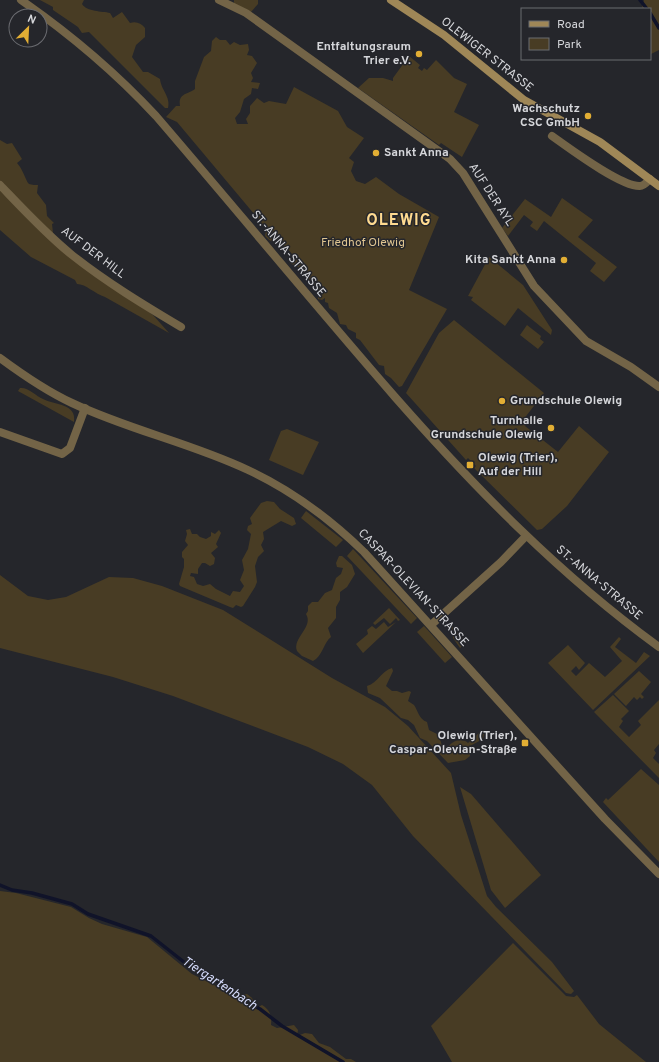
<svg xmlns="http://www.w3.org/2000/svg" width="659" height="1062" viewBox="0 0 659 1062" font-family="Overpass,sans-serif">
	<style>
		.green { fill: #483c24 }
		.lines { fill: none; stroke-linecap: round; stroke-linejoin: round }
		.stream { stroke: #101329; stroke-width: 3.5 }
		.street { stroke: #736447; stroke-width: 8 }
		.secondary { stroke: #9f8757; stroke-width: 8 }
		.poi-dot { fill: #e2ae34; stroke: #25262b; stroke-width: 1.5 }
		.labels { text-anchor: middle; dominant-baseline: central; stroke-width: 3; stroke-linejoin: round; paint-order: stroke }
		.poi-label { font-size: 12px; font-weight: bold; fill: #d5d6da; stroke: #25262b; text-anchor: end }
		.street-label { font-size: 12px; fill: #d5d6da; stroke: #25262b }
		.park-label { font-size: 12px; fill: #dec490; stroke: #25262b }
		.water-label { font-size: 13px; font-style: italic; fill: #d5dbfb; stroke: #25262b }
		.district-label { font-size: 16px; font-weight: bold; letter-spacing: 1px; fill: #feda90; stroke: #25262b }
	</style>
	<rect width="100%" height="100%" fill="#25262b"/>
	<!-- green -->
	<g class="green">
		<path d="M40 0H84L82 4C87 12 102 11 110 13L113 18 122 12 130 23C136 21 141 23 145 28V37L136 45 132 57 143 72H148L160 79C161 90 171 97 168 108H165L89 32 82 33 78 27 53 10V7Z"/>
		<polygon points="234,0 258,0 258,4 251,12 234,4"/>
		<polygon points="644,0 659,0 659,50 651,54 650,9 643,9 642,6"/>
		<path d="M216 37 220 40H226L230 45 234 42 240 45 248 44 249 50 247 55 252 56 257 63 251 73 253 78 251 82 260 83 258 89 252 88 251 94 244 99 240 112 235 118 237 124H248L246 119 250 113V106L257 98 264 103 269 101 286 104 294 87 338 111 347 127 364 138 349 158 354 162 351 171 356 181 365 184 376 177 399 194 439 217 409 290 447 309 402 386 399 387 391 378 385 374 384 366 379 365 360 340 356 338V333L348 329 346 325 340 324 337 313 329 308 328 303 325 302V298L322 300 318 299V293C312 287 305 273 299 268 295 265 291 265 288 260L293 255C290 252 287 247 283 245 276 242 271 243 265 236L266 229 260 221 177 122 166 117 176 106H180C178 93 187 95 195 89V81L204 57 211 51 212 41Z"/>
		<polygon points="409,56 420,65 418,68 422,71 424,68 427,70 436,60 454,78 467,84 454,112 479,125 462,157 441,143 439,145 358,88 369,78 383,78 393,81 393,78"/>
		<path d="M0 140 7 144 12 143 22 159 17 163C22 168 26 180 28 183 30 185 35 185 38 185L37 193 46 205 47 216 54 223 52 224 53 233 49 237 153 315 169 333 105 297C95 294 86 284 77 284L75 280 31 257 0 230Z"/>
		<polygon points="562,198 593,220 578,237 617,267 604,282 590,271 596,263 544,221 537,231 530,226 533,222 524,215 508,236 502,228 525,199 551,217"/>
		<polygon points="489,257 523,285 552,330 551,335 518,308 505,326 471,300 473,297 468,296"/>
		<polygon points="454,320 544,393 523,420 526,424 525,426 558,452 579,426 609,452 567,506 542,529 537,530 474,468 476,466 468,458 466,460 406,393 439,333"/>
		<polygon points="527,325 541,336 540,339 544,342 538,349 520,335"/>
		<path d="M20 388C28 387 36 396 43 399 54 405 77 403 74 422L18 391Z"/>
		<polygon points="287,429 319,442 303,475 269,460 281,431"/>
		<polygon points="267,501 274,502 280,509 294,518 296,524 292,526 281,521 263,532 264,539 261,545 264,551 258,557 255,566 257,582 255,587 243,606 241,607 236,605 233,608 230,607 180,586 179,584 184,567 184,559 182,557 182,552 188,545 185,541 187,534 186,530 190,529 192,534 197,534 200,537 206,539 211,536 211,532 215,534 219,530 221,533 216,544 218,547 211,553 215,558 214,564 210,566 205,563 202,563 198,569 198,574 191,573 190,576 194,577 197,584 203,586 210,584 216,589 230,596 233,591 240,592 244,586 240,580 244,570 242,560 248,549 251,534 247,530 248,526 252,524 250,518 261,503"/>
		<polygon points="306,511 343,540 336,547 301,518"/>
		<polygon points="353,549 417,618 411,624 347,556"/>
		<path d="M339 556H342L352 565 355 574 347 587 340 592V600L336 607V618L328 628 331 637C324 642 322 657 313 661L302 656 297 651C292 638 314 627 306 614L308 611V606L312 602H318L325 593 332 590 336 578 341 574 343 568 337 567 336 563Z"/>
		<polygon points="0,575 28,596 48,600 66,597 109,577 133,578 162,586 223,610 332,678 385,707 408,726 451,773 461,815 487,896 496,907 552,962 574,991 571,994 566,993 413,836 372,785 343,764 308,747 173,696 113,677 0,648"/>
		<polygon points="389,608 400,620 398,621 396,618 390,624 384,618 375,625 373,623"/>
		<polygon points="384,622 388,627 396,622 363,653 356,644 368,634 367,630 372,626 376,629"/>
		<polygon points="451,625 467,642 460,648 453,638"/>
		<polygon points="424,626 452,657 445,663 417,632"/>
		<polygon points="619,637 621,639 615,647 636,663 644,652 650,656 593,710 548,663 568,645 585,663 579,670 576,666 571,671 576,676 589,663 605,677 622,661 610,647"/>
		<path d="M392 668 393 671 386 686 392 691H397L402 693 409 691 411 692 408 701 414 705C418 711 419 719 427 722L429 730 439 735 442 746 445 749H447C451 741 461 737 468 743L480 732 484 733 483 739 470 746V756L465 760 448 763 427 741 420 738 414 725 408 720 401 718 380 698 368 693 367 686C378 683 381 671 392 668Z"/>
		<polygon points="639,671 651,682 641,694 644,697 642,699 640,697 637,700 634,697 626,706 614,694"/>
		<polygon points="613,695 629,711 621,719 623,721 619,727 629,737 641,725 638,721 659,700 659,744 654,750 656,753 653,758 659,764 659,778 594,712"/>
		<polygon points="641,769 659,785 659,862 603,802 606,798 608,800"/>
		<polygon points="460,787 471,794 541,875 505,908 491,890"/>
		<path d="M0 891 16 893 71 907 89 918 102 924 147 937 192 974 214 985 223 992 233 990 239 995 247 994 252 998 256 1008 262 1005C270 1010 272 1016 271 1025L277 1028 294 1025 298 1030 297 1036 305 1033 312 1034 319 1043 330 1047 346 1059H351L356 1062H0Z"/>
		<polygon points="513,943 566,996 574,997 577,995 599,1024 646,1062 452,1062 431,1026"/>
	</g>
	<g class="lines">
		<!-- stream -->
		<g class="stream">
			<polyline points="640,0 647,9"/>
			<polyline points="650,13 659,28"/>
			<polyline points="0,885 12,890 32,893 72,904 88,914 151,936 194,970 219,982 238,996 260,1009 282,1026 343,1062"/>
		</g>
		<!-- street -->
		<g class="street">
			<path d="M21 0C70 34 115 72 156 116 236 209 314 304 395 397 475 488 560 575 659 647"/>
			<polyline points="219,0 246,13 450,159 463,173 534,286 586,341 631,367 659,387"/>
			<path d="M552 136C569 148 621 187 640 186 644 186 647 182 650 179"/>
			<path d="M0 185C23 209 46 234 72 255 106 282 144 305 181 327"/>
			<path d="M0 358C23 375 46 391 72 403 129 430 191 443 248 470 291 490 330 519 364 552L605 819 659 874"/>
			<polyline points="0,432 62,454 70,448 85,408"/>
			<polyline points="431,625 501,562 526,536"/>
		</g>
		<!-- secondary -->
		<polyline class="secondary" points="391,0 444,35 524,100 600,142 659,186"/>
	</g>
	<!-- markers -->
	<g class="poi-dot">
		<circle cx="419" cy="54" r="4"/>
		<circle cx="588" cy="116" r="4"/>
		<circle cx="376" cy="153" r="4"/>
		<circle cx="564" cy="260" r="4"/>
		<circle cx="502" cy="401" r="4"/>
		<circle cx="551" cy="428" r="4"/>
		<rect x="466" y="461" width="8" height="8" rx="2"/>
		<rect x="521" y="739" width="8" height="8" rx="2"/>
	</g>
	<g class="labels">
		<!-- poi labels -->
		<g class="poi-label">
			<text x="411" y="47">Entfaltungsraum<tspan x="411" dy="14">Trier e.V.</tspan></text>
			<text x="580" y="109">Wachschutz<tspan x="580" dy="14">CSC GmbH</tspan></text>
			<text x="384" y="153" text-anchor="start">Sankt Anna</text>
			<text x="556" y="260">Kita Sankt Anna</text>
			<text x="510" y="401" text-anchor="start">Grundschule Olewig</text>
			<text x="543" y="421">Turnhalle<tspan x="543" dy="14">Grundschule Olewig</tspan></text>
			<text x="478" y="458" text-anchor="start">Olewig (Trier),<tspan x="478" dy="14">Auf der Hill</tspan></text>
			<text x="517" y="736">Olewig (Trier),<tspan x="517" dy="14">Caspar-Olevian-Straße</tspan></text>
		</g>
		<!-- street labels -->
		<g class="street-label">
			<text transform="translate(487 55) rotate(38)">OLEWIGER STRASSE</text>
			<text transform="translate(491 195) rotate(57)">AUF DER AYL</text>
			<text transform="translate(93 253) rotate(37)">AUF DER HILL</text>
			<text transform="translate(288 254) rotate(50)">ST.-ANNA-STRASSE</text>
			<text transform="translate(599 583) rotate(40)">ST.-ANNA-STRASSE</text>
			<text transform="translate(413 588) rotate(47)">CASPAR-OLEVIAN-STRASSE</text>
		</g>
		<!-- park labels -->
		<g class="park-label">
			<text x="363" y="243">Friedhof Olewig</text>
		</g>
		<!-- water labels -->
		<g class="water-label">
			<text transform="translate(219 984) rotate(33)">Tiergartenbach</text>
		</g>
		<!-- district labels -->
		<g class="district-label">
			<text x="399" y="221">OLEWIG</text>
		</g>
	</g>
	<!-- legend -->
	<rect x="521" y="8" width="130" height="52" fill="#25262b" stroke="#6b6c71"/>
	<rect x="529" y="21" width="20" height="6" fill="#9f8757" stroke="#6b6c71"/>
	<text x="557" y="28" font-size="12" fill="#d5d6da">Road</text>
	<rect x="529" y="38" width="20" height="12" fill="#483c24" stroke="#6b6c71"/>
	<text x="557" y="48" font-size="12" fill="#d5d6da">Park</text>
	<!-- north arrow -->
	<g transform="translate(28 28) rotate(24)"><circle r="19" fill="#25262b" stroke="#6b6c71"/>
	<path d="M0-3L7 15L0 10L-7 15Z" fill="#e2ae34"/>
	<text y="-6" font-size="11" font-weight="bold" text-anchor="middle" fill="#d5d6da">N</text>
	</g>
</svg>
